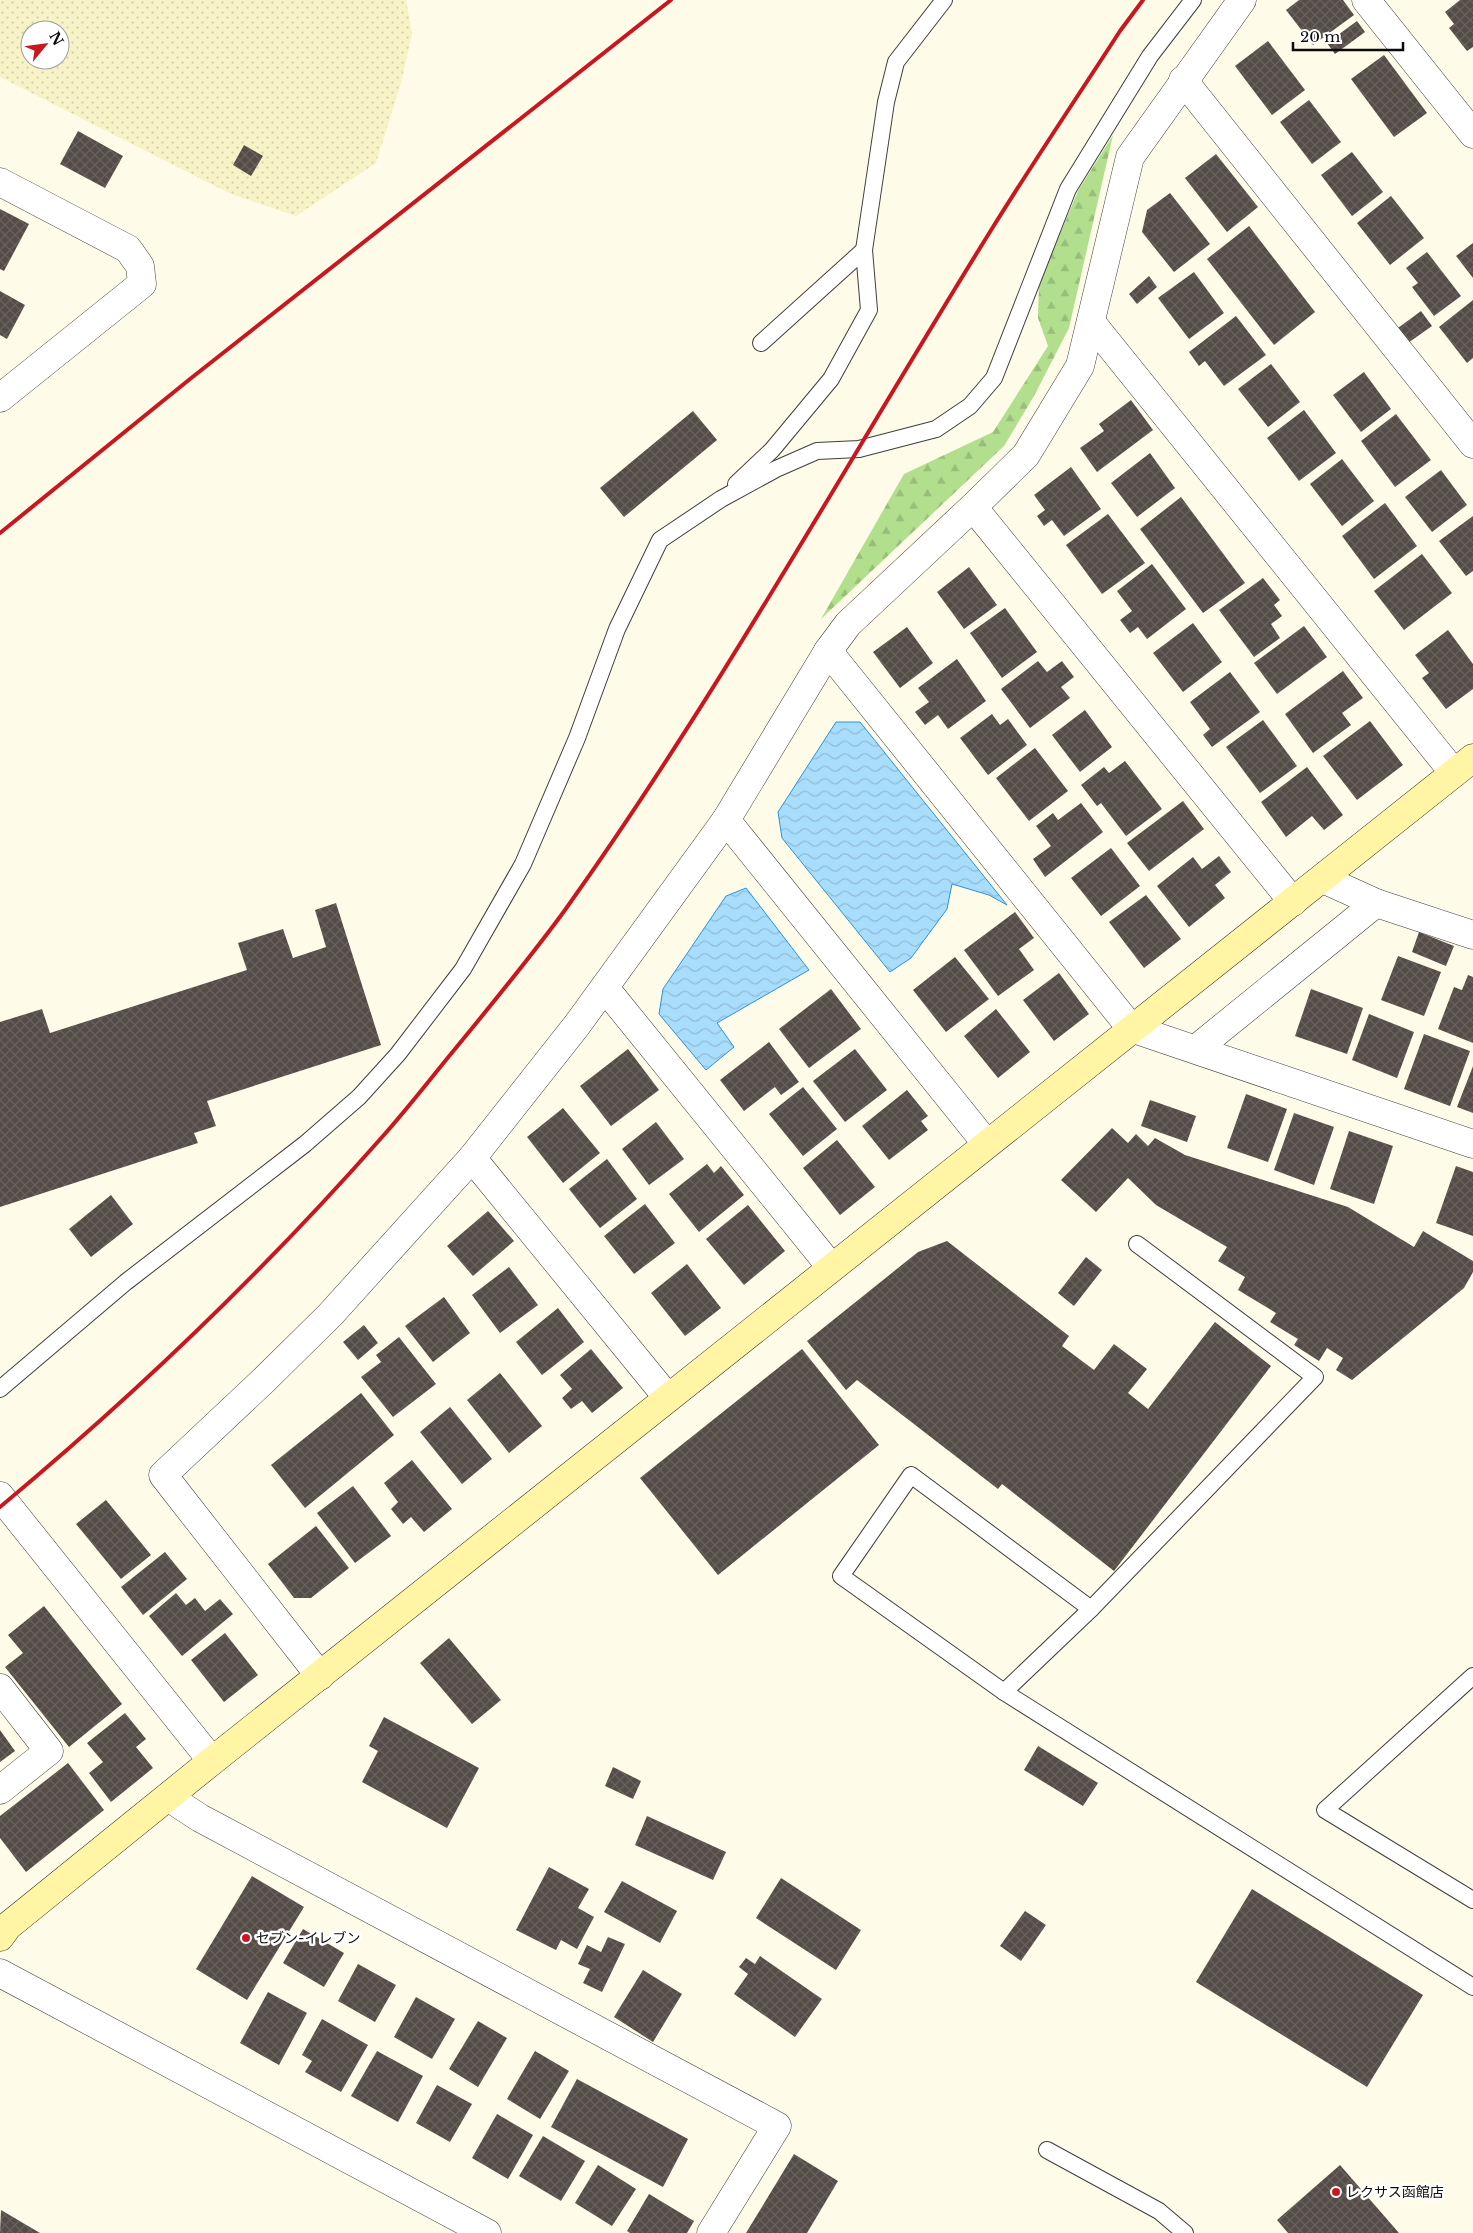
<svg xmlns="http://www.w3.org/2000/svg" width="1473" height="2233" viewBox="0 0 1473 2233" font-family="'Libre Baskerville','Noto Sans JP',serif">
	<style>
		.farmland { fill: url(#farmland-dots); fill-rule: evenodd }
		.forest { fill: url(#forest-firs) }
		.water { fill: url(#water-waves); stroke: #2993d9 }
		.building { fill: url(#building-cross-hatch) }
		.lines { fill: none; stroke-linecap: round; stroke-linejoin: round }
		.lane-casing { stroke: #3e3e3e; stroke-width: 18 }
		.street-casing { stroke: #3e3e3e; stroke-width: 29 }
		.secondary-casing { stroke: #2d2d2d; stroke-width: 29 }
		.lane { stroke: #fff; stroke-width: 16 }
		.street { stroke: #fff; stroke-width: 28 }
		.secondary { stroke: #fff5a4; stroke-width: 28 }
		.rail { stroke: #c71820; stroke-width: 4 }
		.poi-dot { fill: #c71820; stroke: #fff; stroke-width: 2 }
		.labels { text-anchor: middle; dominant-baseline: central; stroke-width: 5; stroke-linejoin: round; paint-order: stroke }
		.poi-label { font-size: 14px; fill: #0b0b0b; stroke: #fff; text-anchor: start }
	</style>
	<defs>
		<pattern id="farmland-dots" width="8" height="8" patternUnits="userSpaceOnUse" patternTransform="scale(1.25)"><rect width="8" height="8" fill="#f7f3c7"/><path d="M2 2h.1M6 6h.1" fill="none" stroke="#d2cfaa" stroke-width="1.8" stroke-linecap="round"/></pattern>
		<pattern id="forest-firs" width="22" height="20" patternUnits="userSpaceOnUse" patternTransform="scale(1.25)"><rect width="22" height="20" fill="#b2df8e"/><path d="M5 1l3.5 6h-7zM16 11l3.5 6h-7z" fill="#98be79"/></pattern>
		<pattern id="water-waves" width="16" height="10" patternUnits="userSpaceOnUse" patternTransform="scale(1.25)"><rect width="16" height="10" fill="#a9ddfc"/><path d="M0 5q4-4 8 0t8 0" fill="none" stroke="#90bcd7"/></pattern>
		<pattern id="building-cross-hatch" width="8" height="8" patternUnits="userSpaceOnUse" patternTransform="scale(1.25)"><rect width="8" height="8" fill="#554c47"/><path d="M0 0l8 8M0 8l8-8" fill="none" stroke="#68615d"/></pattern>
	</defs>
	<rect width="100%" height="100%" fill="#fffbe9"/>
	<!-- farmland -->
	<path class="farmland" d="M0 0H406L412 34 401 83 376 163 296 216 231 194 0 77ZM30 30H60V60H30Z"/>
	<!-- forest -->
	<polygon class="forest" points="1113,135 1069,328 1034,396 1004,446 821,619 904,474 993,432 1048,346 1038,318 1039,284 1078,191"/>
	<!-- water -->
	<g class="water">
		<polygon points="836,722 860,722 1007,905 989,895 952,884 947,909 911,958 890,972 782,838 778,812"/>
		<polygon points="746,888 809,970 717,1023 734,1047 706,1070 659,1014 663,989 726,896"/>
	</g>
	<!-- building -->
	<g class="building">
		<polygon points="1299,0 1343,0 1354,15 1313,45 1286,10"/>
		<polygon points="1460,0 1473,0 1473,47 1467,51 1449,28 1454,24 1445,12"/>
		<polygon points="1357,21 1365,32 1335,54 1327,43"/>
		<polygon points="1268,41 1305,90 1272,115 1235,66"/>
		<polygon points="1384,55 1427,113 1394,137 1351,79"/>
		<polygon points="1309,100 1341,142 1312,164 1280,122"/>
		<polygon points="78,131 123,156 105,188 60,164"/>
		<polygon points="244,145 263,156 251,176 233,165"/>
		<polygon points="1352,152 1383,192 1352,216 1321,175"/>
		<polygon points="1216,154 1258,207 1227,232 1185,178"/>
		<polygon points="1170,193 1210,244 1174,272 1142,232 1147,210"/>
		<polygon points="1391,196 1424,238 1390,265 1357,223"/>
		<polygon points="0,209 29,224 4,271 0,269"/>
		<polygon points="1249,226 1315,312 1274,345 1207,259"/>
		<polygon points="1473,243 1473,278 1456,256"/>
		<polygon points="1427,252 1461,296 1434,316 1412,287 1418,283 1406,268"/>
		<polygon points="1194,272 1224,313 1189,339 1158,298"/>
		<polygon points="1149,276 1157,287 1137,304 1129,294"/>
		<polygon points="0,291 25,305 7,339 0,335"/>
		<polygon points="1473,300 1473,358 1467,363 1439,327"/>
		<polygon points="1421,311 1432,326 1408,343 1398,328"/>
		<polygon points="1236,316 1266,355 1224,386 1205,361 1199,366 1189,352"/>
		<polygon points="1271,364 1300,402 1268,427 1238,389"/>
		<polygon points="1364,372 1391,409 1361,432 1333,395"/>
		<polygon points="1131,400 1153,430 1097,472 1080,448 1104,431 1099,424"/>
		<polygon points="1304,410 1336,453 1299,481 1267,438"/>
		<polygon points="693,411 717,440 624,517 600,488"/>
		<polygon points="1396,414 1431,460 1395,487 1361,441"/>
		<polygon points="1150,453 1175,488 1137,517 1111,483"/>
		<polygon points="1342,459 1374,501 1342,526 1310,484"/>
		<polygon points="1071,467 1101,509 1064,536 1052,520 1044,526 1037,516 1045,510 1034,495"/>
		<polygon points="1441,470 1467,505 1432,532 1405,497"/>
		<polygon points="1181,497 1245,583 1203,613 1140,529"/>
		<polygon points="1385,503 1417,546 1374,579 1342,536"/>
		<polygon points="1108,514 1145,563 1102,594 1066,545"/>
		<polygon points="1473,516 1473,571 1466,576 1439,541"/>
		<polygon points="1422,554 1452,593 1404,630 1374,591"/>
		<polygon points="1152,564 1186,609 1147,639 1138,627 1130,633 1120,620 1132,611 1117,591"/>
		<polygon points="969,567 997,605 964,629 937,592"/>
		<polygon points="1263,578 1280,600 1274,605 1282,616 1271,624 1280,638 1254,657 1219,610"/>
		<polygon points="1005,608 1037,652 1002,678 970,633"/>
		<polygon points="1193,623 1222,662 1183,692 1153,653"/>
		<polygon points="1304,626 1327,657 1277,694 1254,663"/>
		<polygon points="907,627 933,663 900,688 873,652"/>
		<polygon points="1448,630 1473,664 1473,689 1446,709 1422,678 1429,673 1415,655"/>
		<polygon points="957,659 986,701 948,729 938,715 925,725 915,712 929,702 918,688"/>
		<polygon points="1038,661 1047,672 1062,661 1074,677 1061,687 1070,698 1030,728 1001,689"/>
		<polygon points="1343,671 1363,698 1342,713 1351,725 1313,753 1285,714"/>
		<polygon points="1230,672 1260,712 1212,747 1203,735 1210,729 1190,702"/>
		<polygon points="1085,710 1112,747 1080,772 1052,735"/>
		<polygon points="992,714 1000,725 1008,719 1027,745 988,775 960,738"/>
		<polygon points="1263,720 1297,766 1260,793 1226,747"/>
		<polygon points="1370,721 1403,765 1357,800 1323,756"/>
		<polygon points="1035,748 1068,791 1029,821 996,778"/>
		<polygon points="1125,761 1162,809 1126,836 1101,803 1097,806 1081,785 1104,767 1109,773"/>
		<polygon points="1307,767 1343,815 1324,830 1312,816 1286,837 1261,802"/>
		<polygon points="1183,801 1204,829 1149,871 1127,843"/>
		<polygon points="1081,803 1103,832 1045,877 1033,859 1051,846 1036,826 1053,813 1058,820"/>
		<polygon points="1111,848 1140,886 1101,916 1071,878"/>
		<polygon points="1219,856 1231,872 1215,885 1225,898 1189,927 1157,886 1193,857 1202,869"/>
		<polygon points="1146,895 1181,939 1144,968 1109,922"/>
		<polygon points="336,903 381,1045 207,1101 216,1126 194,1133 198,1143 0,1207 0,1022 42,1009 50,1033 247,970 238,943 283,929 293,958 326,947 315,910"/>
		<polygon points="1015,912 1034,938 1019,949 1034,970 998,996 964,950"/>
		<polygon points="1419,932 1454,946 1446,966 1412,952"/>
		<polygon points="1398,956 1441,972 1424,1016 1381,1000"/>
		<polygon points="955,957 989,999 946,1032 913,990"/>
		<polygon points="1059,973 1089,1014 1054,1041 1023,1000"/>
		<polygon points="1468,975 1473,977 1473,1043 1438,1029 1454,987 1462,990"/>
		<polygon points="831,989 861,1029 809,1068 779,1029"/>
		<polygon points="1311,989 1363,1008 1347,1054 1295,1036"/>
		<polygon points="996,1009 1030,1052 998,1078 964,1036"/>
		<polygon points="1369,1014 1414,1032 1397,1078 1352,1060"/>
		<polygon points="1424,1034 1470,1051 1450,1106 1404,1089"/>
		<polygon points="769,1042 799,1082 781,1095 775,1087 744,1111 720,1080"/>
		<polygon points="628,1049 659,1090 611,1126 580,1086"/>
		<polygon points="855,1049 887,1090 845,1122 813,1081"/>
		<polygon points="1473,1066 1473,1113 1457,1107"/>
		<polygon points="803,1087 837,1129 803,1156 769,1114"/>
		<polygon points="907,1090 928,1116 921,1121 928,1130 889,1160 862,1126"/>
		<polygon points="1246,1094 1287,1109 1268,1162 1227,1148"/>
		<polygon points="1150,1100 1196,1116 1187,1142 1141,1126"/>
		<polygon points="563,1108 600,1153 563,1183 527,1137"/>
		<polygon points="1294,1113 1334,1127 1314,1185 1274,1170"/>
		<polygon points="656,1122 684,1159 649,1185 622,1149"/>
		<polygon points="1112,1128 1128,1143 1136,1134 1148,1146 1155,1138 1185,1155 1348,1207 1414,1247 1423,1231 1473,1261 1473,1272 1464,1288 1352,1380 1336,1370 1343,1358 1327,1348 1319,1361 1294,1345 1298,1339 1270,1322 1276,1313 1238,1290 1245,1277 1218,1261 1227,1247 1156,1205 1128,1178 1096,1212 1061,1180"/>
		<polygon points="1349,1131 1393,1146 1374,1204 1330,1189"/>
		<polygon points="837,1140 875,1187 840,1215 803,1168"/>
		<polygon points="607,1159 637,1199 600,1228 569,1189"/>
		<polygon points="707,1164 714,1173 721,1166 744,1195 699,1232 669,1194"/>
		<polygon points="1456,1166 1473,1172 1473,1236 1436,1223"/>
		<polygon points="111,1195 133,1224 91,1257 69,1229"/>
		<polygon points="645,1204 675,1243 634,1274 604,1236"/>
		<polygon points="748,1205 785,1251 744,1285 706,1239"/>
		<polygon points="488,1211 514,1241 473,1276 447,1246"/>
		<polygon points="947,1241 1069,1336 1062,1346 1094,1370 1114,1344 1147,1369 1128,1393 1148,1409 1215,1322 1271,1366 1114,1571 1002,1484 998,1489 857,1380 846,1390 807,1341 918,1252"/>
		<polygon points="1086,1257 1102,1270 1074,1306 1058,1293"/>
		<polygon points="687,1264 721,1308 685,1336 651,1293"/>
		<polygon points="509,1267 538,1305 500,1333 472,1295"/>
		<polygon points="444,1297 470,1333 433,1362 405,1326"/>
		<polygon points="558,1308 584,1342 542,1375 516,1342"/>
		<polygon points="364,1325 378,1343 358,1360 343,1342"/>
		<polygon points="399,1337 436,1384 393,1417 361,1377 381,1362 376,1355"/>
		<polygon points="591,1349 623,1388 592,1413 582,1401 571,1409 562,1398 572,1389 560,1375"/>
		<polygon points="802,1349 879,1445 718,1575 640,1478"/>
		<polygon points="500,1373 542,1426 509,1453 467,1400"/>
		<polygon points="361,1393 394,1435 305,1508 271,1465"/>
		<polygon points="450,1407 492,1459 462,1484 420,1432"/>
		<polygon points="412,1460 452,1509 424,1532 411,1517 403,1524 391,1509 398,1502 384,1483"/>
		<polygon points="353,1486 391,1536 355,1563 317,1513"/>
		<polygon points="106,1500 151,1555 121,1579 76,1524"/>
		<polygon points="316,1526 349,1568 311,1598 294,1598 268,1564"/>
		<polygon points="165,1552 187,1579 143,1615 121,1587"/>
		<polygon points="176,1593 186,1605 195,1598 205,1611 220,1599 233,1614 182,1656 149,1616"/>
		<polygon points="44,1606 122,1704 69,1747 5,1667 23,1653 8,1635"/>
		<polygon points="225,1633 258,1675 224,1702 191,1660"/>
		<polygon points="449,1638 501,1700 472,1724 420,1663"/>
		<polygon points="125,1713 146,1739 136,1747 153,1768 111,1802 89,1773 103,1762 87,1743"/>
		<polygon points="384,1717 479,1768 447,1828 362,1782 378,1751 369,1746"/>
		<polygon points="0,1730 15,1751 0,1762"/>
		<polygon points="1038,1746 1098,1783 1083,1806 1024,1770"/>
		<polygon points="68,1763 104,1810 26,1872 0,1838 0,1816"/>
		<polygon points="613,1767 641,1781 633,1799 605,1786"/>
		<polygon points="647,1816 726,1852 713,1880 635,1845"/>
		<polygon points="549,1867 589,1889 578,1908 594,1917 577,1949 561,1940 556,1950 516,1930"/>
		<polygon points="252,1876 304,1907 247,2000 196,1969"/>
		<polygon points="781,1878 861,1930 836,1970 756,1918"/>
		<polygon points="622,1881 677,1911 660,1943 604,1912"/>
		<polygon points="1252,1889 1423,1995 1367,2087 1196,1982"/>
		<polygon points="1025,1911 1046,1925 1021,1961 1000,1946"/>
		<polygon points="303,1929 344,1953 324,1987 283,1963"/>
		<polygon points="608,1937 625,1944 602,1992 583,1983 590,1969 578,1964 587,1945 601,1952"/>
		<polygon points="760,1956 822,1999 795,2037 734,1994 748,1974 739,1967 746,1958 755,1964"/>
		<polygon points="358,1964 396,1985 375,2022 338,2001"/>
		<polygon points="643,1970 682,1994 653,2042 614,2017"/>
		<polygon points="268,1992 307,2013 279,2065 240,2043"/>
		<polygon points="416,1997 455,2019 432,2059 394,2037"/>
		<polygon points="322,2019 368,2045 341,2092 305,2072 312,2061 302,2055"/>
		<polygon points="478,2021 507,2038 478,2087 449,2069"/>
		<polygon points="377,2051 423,2076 398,2122 351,2096"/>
		<polygon points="535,2051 569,2071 540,2119 507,2099"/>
		<polygon points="577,2079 688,2139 663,2187 551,2127"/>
		<polygon points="437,2085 472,2104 450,2142 416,2123"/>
		<polygon points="497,2114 533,2135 508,2179 472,2158"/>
		<polygon points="543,2136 585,2161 561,2201 519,2176"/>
		<polygon points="794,2154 838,2181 807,2233 746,2233"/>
		<polygon points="598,2165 636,2189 612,2226 575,2203"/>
		<polygon points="1340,2165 1399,2233 1288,2233 1277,2220"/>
		<polygon points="649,2194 694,2221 687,2233 630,2233 627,2231"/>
		<polygon points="1,2210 40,2233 0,2233"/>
	</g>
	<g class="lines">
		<defs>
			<g id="lane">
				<polyline points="761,343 864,250"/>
				<polyline points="736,484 772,450 831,379 869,310 864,250 886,102 896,62 944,0"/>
				<polyline points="1137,1244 1315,1377 1091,1609 1004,1692 1473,1987"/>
				<polyline points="0,1389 126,1282 305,1144 359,1097 398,1054 463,969 523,864 577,738 617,629 660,540 721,499 776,469 817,451 859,449 936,429 970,406 994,378 1068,189 1150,56 1193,0"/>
				<polyline points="1473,1676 1325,1810 1473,1900"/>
				<polyline points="1004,1692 841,1576 911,1475 1091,1609"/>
				<polyline points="1047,2150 1159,2211 1185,2233"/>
			</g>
			<g id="street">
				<polyline points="1366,0 1473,134"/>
				<polyline points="1183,80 1473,444"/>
				<polyline points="0,182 128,249 140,266 142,284 0,398"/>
				<polyline points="1091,322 1454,773"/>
				<polyline points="973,507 1293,902"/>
				<polyline points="828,651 1131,1028 1473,1144"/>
				<polyline points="726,820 986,1143"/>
				<polyline points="1323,879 1376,903"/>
				<polyline points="605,988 831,1267"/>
				<polyline points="1196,1049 1376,903 1473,935"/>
				<polyline points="472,1158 668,1398"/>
				<polyline points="0,1496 212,1761"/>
				<polyline points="320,1676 163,1475 263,1381 330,1315 472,1158 577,1025 726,820 828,651 848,624 973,507 1026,455 1080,366 1130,157 1242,0"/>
				<polyline points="0,1688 49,1751 0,1790"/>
				<polyline points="168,1797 200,1818 777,2126 711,2233"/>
				<polyline points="0,1973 487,2233"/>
			</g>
			<polyline id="secondary" points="0,1937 8,1926 212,1761 1473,758"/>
		</defs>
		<!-- lane casing -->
		<use href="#lane" class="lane-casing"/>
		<!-- street casing -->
		<use href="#street" class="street-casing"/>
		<!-- secondary casing -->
		<use href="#secondary" class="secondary-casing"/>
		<!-- lane -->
		<use href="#lane" class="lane"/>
		<!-- street -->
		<use href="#street" class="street"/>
		<!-- secondary -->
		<use href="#secondary" class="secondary"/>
		<!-- rail -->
		<g class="rail">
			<polyline points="0,533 190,379 671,0"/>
			<path d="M0 1507C137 1393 265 1270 383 1136 408 1108 431 1078 455 1049 492 1004 530 958 565 910 721 691 851 455 993 227 1034 161 1078 96 1120 31L1143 0"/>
		</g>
	</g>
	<!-- markers -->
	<g class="poi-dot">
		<circle cx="246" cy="1938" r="5"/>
		<circle cx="1336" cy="2192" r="5"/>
	</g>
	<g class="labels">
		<!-- poi labels -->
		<g class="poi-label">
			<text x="256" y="1938">セブン-イレブン</text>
			<text x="1346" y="2192">レクサス函館店</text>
		</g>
	</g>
	<!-- north arrow -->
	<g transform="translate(45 45) rotate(61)"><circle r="24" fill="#ffffff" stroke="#9d9d9d"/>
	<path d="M0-4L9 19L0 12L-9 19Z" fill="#c71820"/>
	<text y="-8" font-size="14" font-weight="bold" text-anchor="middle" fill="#0b0b0b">N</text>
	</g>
	<!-- scale -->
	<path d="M1293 42v8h110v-8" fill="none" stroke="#0b0b0b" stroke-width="2.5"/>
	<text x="1300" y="42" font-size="15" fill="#0b0b0b" stroke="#ffffff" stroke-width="4" paint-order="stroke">20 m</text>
</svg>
